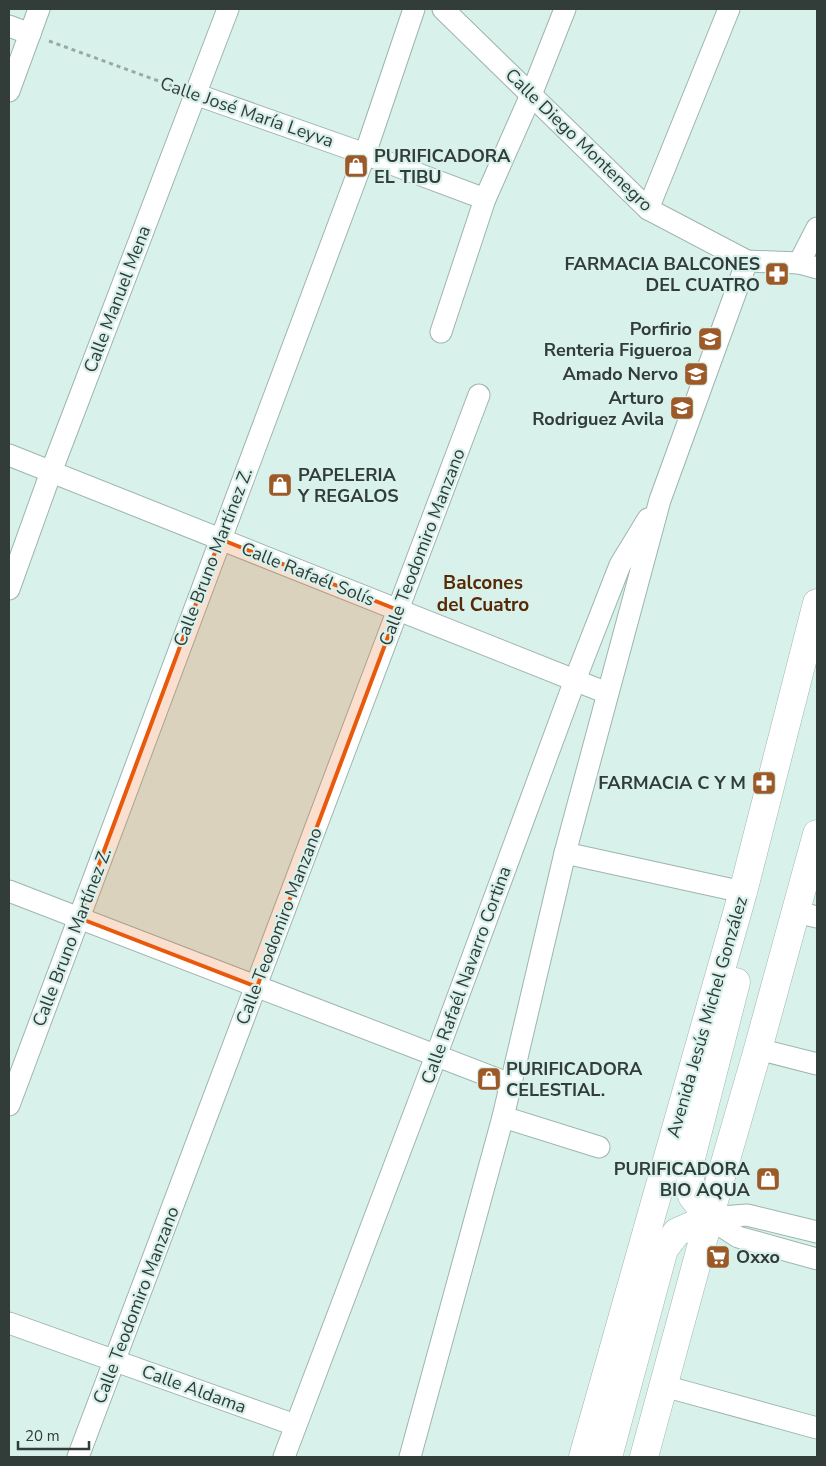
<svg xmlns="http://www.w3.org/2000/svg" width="826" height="1466" viewBox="0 0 826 1466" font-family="'Nunito Sans',sans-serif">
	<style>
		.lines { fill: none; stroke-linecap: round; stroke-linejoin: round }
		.minor-casing { stroke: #9eb5ae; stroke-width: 23 }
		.primary-casing { stroke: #9eb5ae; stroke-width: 29 }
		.path { stroke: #96a9a4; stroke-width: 3; stroke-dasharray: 4 4; stroke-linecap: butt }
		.minor { stroke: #fff; stroke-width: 21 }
		.primary { stroke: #fff; stroke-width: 28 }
		.marked { fill: #e8590c; fill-opacity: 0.2; stroke: #e8590c; stroke-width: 4; stroke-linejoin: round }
		.labels { text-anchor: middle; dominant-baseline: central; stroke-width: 4.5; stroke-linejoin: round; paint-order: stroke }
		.street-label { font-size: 18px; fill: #323c39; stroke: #d9f1eb }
		.poi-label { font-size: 18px; font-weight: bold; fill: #323c39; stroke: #d9f1eb; text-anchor: end }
		.neighbourhood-label { font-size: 19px; font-weight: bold; fill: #562a05; stroke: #d9f1eb }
	</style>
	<rect width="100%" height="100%" fill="#d9f1eb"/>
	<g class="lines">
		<defs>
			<g id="minor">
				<polyline points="443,9 648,209 747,261 799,263 817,268"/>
				<polyline points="9,26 30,34"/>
				<polyline points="9,91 39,9"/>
				<polyline points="195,94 365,154 485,199"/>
				<polyline points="648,209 729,9"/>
				<polyline points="799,263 817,228"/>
				<polyline points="441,332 485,199 531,95 565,9"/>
				<polyline points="9,455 607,693"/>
				<polyline points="9,589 51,472 228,9"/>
				<polyline points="565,853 743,892"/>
				<polyline points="9,891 510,1084"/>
				<polyline points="796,912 817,917"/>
				<polyline points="758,1049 817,1064"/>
				<polyline points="9,1105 365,154 414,9"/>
				<polyline points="503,1117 599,1147"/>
				<polyline points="709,1218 738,1237 817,1259"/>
				<polyline points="709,1218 747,1215 817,1232"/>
				<polyline points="9,1323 295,1425"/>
				<polyline points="664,1386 817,1428"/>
				<polyline points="78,1457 479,395"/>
				<polyline points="284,1457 436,1056 575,680 620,565 648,519"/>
				<polyline points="410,1457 503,1117 565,853 660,500 747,261"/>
			</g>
			<g id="primary">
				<polyline points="583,1457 743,892 817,603"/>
				<polyline points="608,1457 664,1249 677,1232 709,1218 692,1196 689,1166 736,982"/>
				<polyline points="644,1457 709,1218 758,1049 817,834"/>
			</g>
		</defs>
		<!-- minor casing -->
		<use href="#minor" class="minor-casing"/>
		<!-- primary casing -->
		<use href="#primary" class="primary-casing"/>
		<!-- path -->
		<polyline class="path" points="49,41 175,87"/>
		<!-- minor -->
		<use href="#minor" class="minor"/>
		<!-- primary -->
		<use href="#primary" class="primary"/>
	</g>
	<!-- marked area -->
	<path class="marked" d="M220 539 398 610 257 987 79 918Z"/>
	<!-- icons -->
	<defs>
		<symbol id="shop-square" viewBox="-11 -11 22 22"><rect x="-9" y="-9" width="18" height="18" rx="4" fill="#9d5a29" stroke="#d9f1eb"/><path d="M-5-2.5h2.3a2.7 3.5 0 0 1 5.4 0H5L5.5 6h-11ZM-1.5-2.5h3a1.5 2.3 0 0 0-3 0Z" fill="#fff"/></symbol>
		<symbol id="pharmacy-square" viewBox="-11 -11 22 22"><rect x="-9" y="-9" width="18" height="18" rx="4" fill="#9d5a29" stroke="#d9f1eb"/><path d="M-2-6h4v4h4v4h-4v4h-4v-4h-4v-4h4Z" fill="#fff"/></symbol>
		<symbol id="school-square" viewBox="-11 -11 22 22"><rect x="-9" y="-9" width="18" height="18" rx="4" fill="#9d5a29" stroke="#d9f1eb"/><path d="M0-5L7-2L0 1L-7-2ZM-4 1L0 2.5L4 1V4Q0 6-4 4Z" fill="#fff"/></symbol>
		<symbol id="supermarket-square" viewBox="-11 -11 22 22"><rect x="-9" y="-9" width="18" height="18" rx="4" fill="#9d5a29" stroke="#d9f1eb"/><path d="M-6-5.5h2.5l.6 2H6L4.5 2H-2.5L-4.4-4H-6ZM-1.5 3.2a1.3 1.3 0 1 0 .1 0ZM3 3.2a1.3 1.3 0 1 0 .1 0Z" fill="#fff"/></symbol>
	</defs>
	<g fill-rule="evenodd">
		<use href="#shop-square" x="342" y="152" width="28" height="28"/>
		<use href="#pharmacy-square" x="763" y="260" width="28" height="28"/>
		<use href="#school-square" x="696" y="325" width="28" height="28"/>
		<use href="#school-square" x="682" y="360" width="28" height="28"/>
		<use href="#school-square" x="668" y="394" width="28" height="28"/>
		<use href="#shop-square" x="266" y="471" width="28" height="28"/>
		<use href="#pharmacy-square" x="750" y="769" width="28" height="28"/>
		<use href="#shop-square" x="475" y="1065" width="28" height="28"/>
		<use href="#shop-square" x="754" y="1165" width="28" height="28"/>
		<use href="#supermarket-square" x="704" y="1243" width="28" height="28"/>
	</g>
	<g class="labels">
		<!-- street labels -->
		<g class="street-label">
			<text transform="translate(247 112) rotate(19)">Calle José María Leyva</text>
			<text transform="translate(579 140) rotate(44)">Calle Diego Montenegro</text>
			<text transform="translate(117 299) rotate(-69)">Calle Manuel Mena</text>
			<text transform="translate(422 547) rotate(-69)">Calle Teodomiro Manzano</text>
			<text transform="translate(213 557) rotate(-69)">Calle Bruno Martínez Z.</text>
			<text transform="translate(308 574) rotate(22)">Calle Rafaél Solís</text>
			<text transform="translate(279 926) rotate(-69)">Calle Teodomiro Manzano</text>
			<text transform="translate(72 937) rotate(-69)">Calle Bruno Martínez Z.</text>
			<text transform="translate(466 975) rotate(-70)">Calle Rafaél Navarro Cortina</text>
			<text transform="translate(707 1017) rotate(-74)">Avenida Jesús Michel González</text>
			<text transform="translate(136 1305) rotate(-69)">Calle Teodomiro Manzano</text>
			<text transform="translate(194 1389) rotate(20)">Calle Aldama</text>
		</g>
		<!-- poi labels -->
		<g class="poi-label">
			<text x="374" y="156" text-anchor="start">PURIFICADORA<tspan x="374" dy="21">EL TIBU</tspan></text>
			<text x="760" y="264">FARMACIA BALCONES<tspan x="760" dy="21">DEL CUATRO</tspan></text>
			<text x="692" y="329">Porfirio<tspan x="692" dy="21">Renteria Figueroa</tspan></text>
			<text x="678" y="374">Amado Nervo</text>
			<text x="664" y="398">Arturo<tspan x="664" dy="21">Rodriguez Avila</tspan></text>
			<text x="298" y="475" text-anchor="start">PAPELERIA<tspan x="298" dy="21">Y REGALOS</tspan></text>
			<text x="746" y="783">FARMACIA C Y M</text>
			<text x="506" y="1069" text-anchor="start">PURIFICADORA<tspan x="506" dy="21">CELESTIAL.</tspan></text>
			<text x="750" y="1169">PURIFICADORA<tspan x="750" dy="21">BIO AQUA</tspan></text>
			<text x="736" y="1257" text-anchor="start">Oxxo</text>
		</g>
		<!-- neighbourhood labels -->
		<g class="neighbourhood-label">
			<text x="483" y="583">Balcones<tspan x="483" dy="22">del Cuatro</tspan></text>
		</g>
	</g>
	<!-- border -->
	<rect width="826" height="1466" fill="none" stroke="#323c39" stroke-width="20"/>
	<!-- scale -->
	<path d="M18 1441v8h71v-8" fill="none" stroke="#323c39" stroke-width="2.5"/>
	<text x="25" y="1441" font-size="15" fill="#323c39" stroke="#d9f1eb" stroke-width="4" paint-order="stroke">20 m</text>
</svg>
